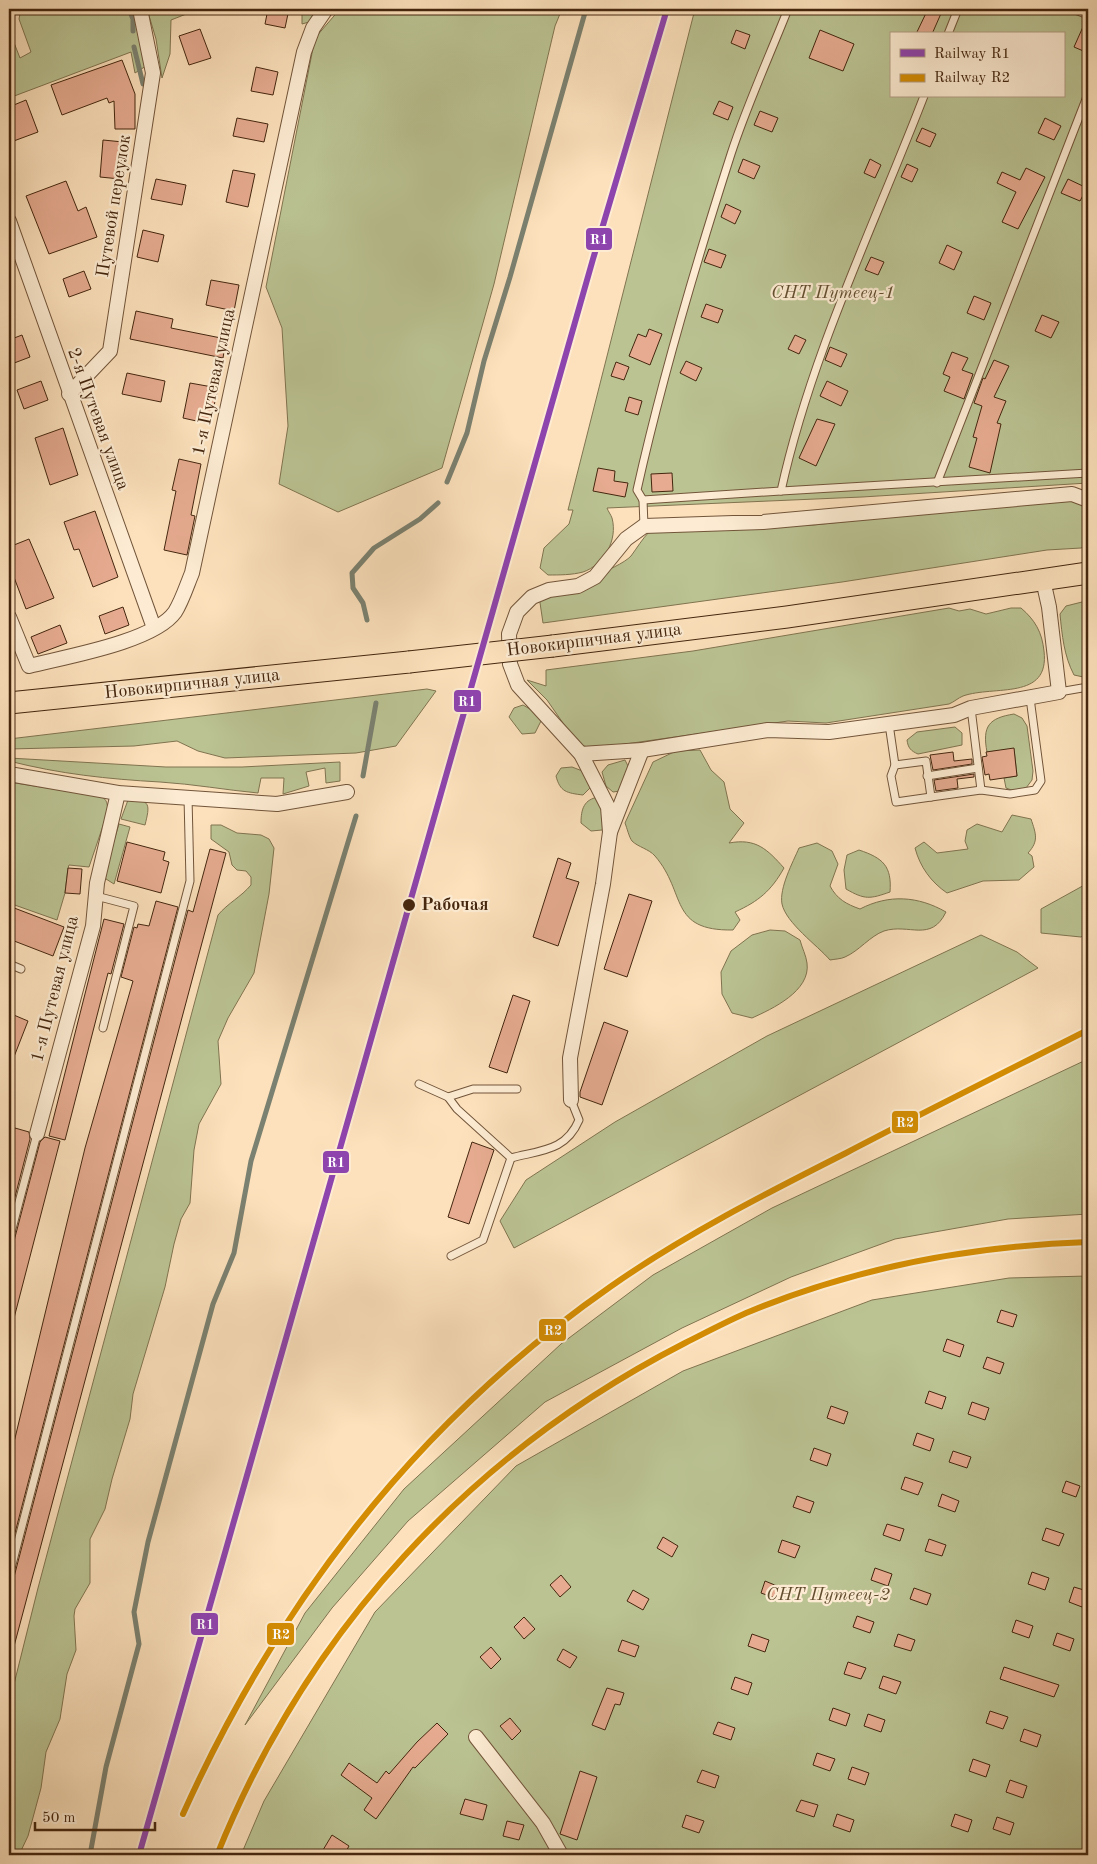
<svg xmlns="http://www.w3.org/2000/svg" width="1097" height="1864" viewBox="0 0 1097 1864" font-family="'Old Standard TT',serif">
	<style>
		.green { fill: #bbc393; stroke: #807450; fill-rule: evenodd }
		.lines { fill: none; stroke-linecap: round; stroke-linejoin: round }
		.stream { stroke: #7b8170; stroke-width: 5 }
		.building { fill: #e6ab90; stroke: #44260e }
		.lane-casing { stroke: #72553a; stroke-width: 9 }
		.street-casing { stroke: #72553a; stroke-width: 16 }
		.primary-casing { stroke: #44260e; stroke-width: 23 }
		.lane { stroke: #fdecd3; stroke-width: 7 }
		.street { stroke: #fdecd3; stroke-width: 14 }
		.primary { stroke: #fce1bc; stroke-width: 21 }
		.primary-bridge-casing { stroke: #44260e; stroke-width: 23; stroke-linecap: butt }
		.primary-bridge { stroke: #fce1bc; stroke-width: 21 }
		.rail-1-casing { stroke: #fdecd3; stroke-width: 10 }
		.rail-2-casing { stroke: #fdecd3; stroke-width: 10 }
		.rail-1 { stroke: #8e44ad; stroke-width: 6 }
		.rail-2 { stroke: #d38c03; stroke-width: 6 }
		.stop-dot { fill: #44260e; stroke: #fdecd3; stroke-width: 2 }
		.labels { text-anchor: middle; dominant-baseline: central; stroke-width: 4.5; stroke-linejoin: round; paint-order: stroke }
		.street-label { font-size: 18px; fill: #44260e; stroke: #fdecd3 }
		.park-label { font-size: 18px; font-style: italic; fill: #624d2f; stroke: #fdecd3 }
		.stop-label { font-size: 18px; font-weight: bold; fill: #44260e; stroke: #fdecd3; text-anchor: start }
		.line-badge { stroke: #fdecd3; stroke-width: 2 }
		.badge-label { font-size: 14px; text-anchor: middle; font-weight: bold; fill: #fff }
	</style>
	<rect width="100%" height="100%" fill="#fce1bc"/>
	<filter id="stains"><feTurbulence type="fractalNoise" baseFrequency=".004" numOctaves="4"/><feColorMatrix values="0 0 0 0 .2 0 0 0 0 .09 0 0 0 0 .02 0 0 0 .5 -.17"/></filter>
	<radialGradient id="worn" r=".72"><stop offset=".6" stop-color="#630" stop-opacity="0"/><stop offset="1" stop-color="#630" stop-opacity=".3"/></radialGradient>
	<!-- green -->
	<g class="green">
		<polygon points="21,9 135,9 146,66 135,73 131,52 9,98 9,30 20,58 31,52 19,19"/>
		<polygon points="147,9 199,9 171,20 170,54 162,78 156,39"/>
		<polygon points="302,9 316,9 309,22 302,24"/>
		<polygon points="340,9 562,9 555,26 494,284 442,468 338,512 279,484 288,426 282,328 266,287 315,38"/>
		<path d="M695 9H1088V483L862 497 607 508C608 511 611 515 612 518 618 540 604 565 583 572 572 575 559 575 548 575L540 568 544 548 569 524 573 510H568ZM891 34H1063V96H891Z"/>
		<path d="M1069 498 1081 502 1088 509V546L1081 548 1047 550 842 582 543 623 539 596C560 588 618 570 631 556 637 548 642 539 650 531L813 525Z"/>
		<path d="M1082 602H1088V678L1074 675C1064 656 1062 635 1060 614L1066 606Z"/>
		<path d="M949 608 959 611 970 609 986 614 1011 608H1021C1035 620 1042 632 1044 651 1050 701 994 685 963 696 958 698 954 702 949 704L826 723 788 721 597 748 583 746 572 736 547 700 527 680 546 686V670L693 651Z"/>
		<polygon points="427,689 436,691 396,746 356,753 225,758 198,751 177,741 134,746 9,749 9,739"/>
		<polygon points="523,705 535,712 541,721 535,733 522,734 509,717 514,708"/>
		<path d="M1014 714 1022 718 1027 726 1033 771 1032 780 1026 788 1014 791 1006 788 1004 778 1017 776 1014 749 987 752C982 726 989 718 1014 714Z"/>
		<path d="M955 727 962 733V745L918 754C911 751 908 748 907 740L917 732Z"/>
		<path d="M700 750 711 770 724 782 730 809 744 823 729 843C756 838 767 849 784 868 771 891 759 901 735 912L740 920 733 930C668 931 687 893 655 856 649 849 638 847 632 841 629 837 627 828 625 823L653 762 676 751Z"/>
		<path d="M9 758 166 767H242L340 762V781L326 783 325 768 306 772 309 786 283 794 284 778H261L258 793C226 790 193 784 160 782 107 779 60 774 9 761Z"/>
		<polygon points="625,760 629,768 620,791 613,792 606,786 602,772 608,765"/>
		<path d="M572 767 585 772 592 786 583 795C567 793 560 792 556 776L561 768Z"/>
		<path d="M9 782 98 796C107 798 107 802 108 811L89 867 69 865 68 868 65 893 57 920 9 903Z"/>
		<path d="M599 797 612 819 602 830 591 831 581 823C581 809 584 799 599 797Z"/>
		<path d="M128 800C151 799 150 805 145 825L121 819Z"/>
		<path d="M1012 815 1031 819C1036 834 1039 841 1028 853L1032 856 1034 867 1019 880 983 881 947 893C931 882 920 867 915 848L924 842 937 853 968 849 965 841 967 830 977 824 1002 832Z"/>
		<polygon points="119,824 130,827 114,884 106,879 104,874"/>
		<path d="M211 825H221L237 833 261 835 269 839 274 848 269 894 254 973 228 1018 218 1041 221 1084 199 1124 194 1150 190 1203 181 1219 174 1244 165 1287 133 1394 130 1419 112 1479 105 1509 90 1539V1583L75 1609 74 1616 76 1650 67 1674 60 1719 46 1752 41 1788 28 1836 19 1855H9V1704L38 1588 218 915C228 903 241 897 251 885V877L246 871 237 870 232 865 229 852 211 839Z"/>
		<path d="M817 843 832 851 838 864 830 886C837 899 846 904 860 909 889 894 918 896 946 912 931 943 909 923 884 931 870 936 859 951 845 957 841 959 835 959 830 960 817 945 786 923 782 904 779 888 793 862 799 848Z"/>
		<path d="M859 850C883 858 892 866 890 892 870 899 865 900 846 889L844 870 847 855Z"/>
		<polygon points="1088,883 1088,933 1081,937 1041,933 1041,909"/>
		<path d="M770 930 785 931 800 940C802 948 806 955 807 963 811 991 772 1009 752 1018L732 1013 722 994 721 972 731 951 752 935Z"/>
		<polygon points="981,935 1017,952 1038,968 514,1248 500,1221 526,1180 615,1122 767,1036"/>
		<polygon points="1088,1059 1088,1214 1008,1219 895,1239 791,1277 682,1328 545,1402 408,1521 332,1608 245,1725 305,1613 404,1489 561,1344 653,1275 772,1208"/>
		<polygon points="1088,1276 1088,1855 241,1855 264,1801 375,1612 516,1466 683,1371 872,1300 1009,1278"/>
	</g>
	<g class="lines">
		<!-- stream -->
		<g class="stream">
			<polyline points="129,9 133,19 133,31"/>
			<polyline points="21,12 30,9"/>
			<polyline points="134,47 143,84"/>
			<polyline points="447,482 467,433 484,361 510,277 586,9"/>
			<polyline points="367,620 363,603 353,588 352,573 374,548 420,519 438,503"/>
			<polyline points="363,776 376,703"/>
			<polyline points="90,1855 106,1767 139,1644 134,1612 148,1542 213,1304 234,1253 251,1161 356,816"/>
		</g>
	</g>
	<!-- building -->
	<g class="building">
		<polygon points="268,9 289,9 285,28 265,24"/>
		<polygon points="928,9 943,9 932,34 916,34"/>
		<polygon points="1086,20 1088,20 1088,53 1074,47"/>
		<polygon points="200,29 211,58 189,65 179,36"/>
		<polygon points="736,30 750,35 745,49 731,43"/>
		<polygon points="820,30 854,44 843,71 809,58"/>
		<polygon points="122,60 135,94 135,129 115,129 114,101 109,103 107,98 62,115 51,85"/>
		<polygon points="256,67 278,72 273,95 251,91"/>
		<polygon points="26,100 38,132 11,142 9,134 9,107"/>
		<polygon points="719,101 733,107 728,120 713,114"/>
		<polygon points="760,111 778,118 772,132 754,125"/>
		<polygon points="237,118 268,124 264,142 233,136"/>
		<polygon points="1045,118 1061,126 1054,140 1038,133"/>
		<polygon points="922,128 936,134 930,147 916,141"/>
		<polygon points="103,140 123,142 120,179 100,177"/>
		<polygon points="743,159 760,166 754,179 738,172"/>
		<polygon points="870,159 881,165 875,178 864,173"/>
		<polygon points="907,164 918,169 912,182 901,177"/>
		<polygon points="1026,168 1045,177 1018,229 1002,222 1016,192 997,183 1002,172 1020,180"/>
		<polygon points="233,170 255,174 248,207 226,202"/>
		<polygon points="156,179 186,185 182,205 151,199"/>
		<polygon points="1068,179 1087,188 1080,201 1061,193"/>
		<polygon points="66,181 78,211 86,207 97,237 49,254 26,196"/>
		<polygon points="726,204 741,211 735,224 721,217"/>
		<polygon points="143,230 164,235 158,262 137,257"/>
		<polygon points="947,245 962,252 954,270 939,263"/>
		<polygon points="709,249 726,255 721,268 704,262"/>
		<polygon points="871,257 884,262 878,275 865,270"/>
		<polygon points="84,271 91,289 69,297 63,279"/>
		<polygon points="211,280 239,285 234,311 206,305"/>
		<polygon points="974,296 991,303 984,320 967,313"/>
		<polygon points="706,304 723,310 718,323 701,317"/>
		<polygon points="136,311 173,319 171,328 226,339 223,358 130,339"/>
		<polygon points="1042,315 1059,322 1051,338 1035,331"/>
		<polygon points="649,329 662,334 650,365 629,356 638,334 646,337"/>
		<polygon points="22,335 30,357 9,365 9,340"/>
		<polygon points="795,335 806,340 799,354 788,349"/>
		<polygon points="830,347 847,354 841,367 825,360"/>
		<polygon points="952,352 968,358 962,370 973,374 964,399 944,391 950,377 943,374"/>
		<polygon points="994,360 1009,366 994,397 1006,401 997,423 1001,424 990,473 969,467 977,438 973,437 982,406 974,403 983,378 985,379"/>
		<polygon points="686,361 702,368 696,381 680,373"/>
		<polygon points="616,362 629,367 624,380 611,376"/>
		<polygon points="127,373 165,381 161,402 122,394"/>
		<polygon points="41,381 48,400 24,409 17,390"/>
		<polygon points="827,381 848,391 841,406 820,396"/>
		<polygon points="190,383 218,388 210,424 183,418"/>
		<polygon points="629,397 642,401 638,415 625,411"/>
		<polygon points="817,419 835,424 816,466 799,458"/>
		<polygon points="63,428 78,475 50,485 35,438"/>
		<polygon points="179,459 201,464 191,515 195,516 187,555 164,550 176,491 172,490"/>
		<polygon points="598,468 615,471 614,481 628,483 625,497 593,491"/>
		<polygon points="672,473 673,491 652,492 651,474"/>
		<polygon points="95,511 118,577 93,587 79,549 74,550 64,522"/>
		<polygon points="29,539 54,598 26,609 9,564 9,547"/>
		<polygon points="123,607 129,625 105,634 99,616"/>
		<polygon points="60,625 67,643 38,654 31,637"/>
		<polygon points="1014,748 1017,776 990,780 989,774 985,775 982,757 987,756 986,752"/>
		<polygon points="953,752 954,761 972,759 972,764 933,770 930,755"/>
		<polygon points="974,774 974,777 957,779 958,788 936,791 934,780"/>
		<polygon points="127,842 165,852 163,860 169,862 161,893 117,881"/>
		<polygon points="210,849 226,853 13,1650 9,1650 9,1581 14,1577 188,910 193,912"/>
		<polygon points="558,858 571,863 566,878 579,882 558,946 533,937"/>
		<polygon points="68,868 82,869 80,894 65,893"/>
		<polygon points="629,894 652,901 627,977 604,969"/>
		<polygon points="156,901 178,907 9,1556 9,1463 85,1148 133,981 121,977 134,927 137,928 138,924 149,926"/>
		<polygon points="9,906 64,927 53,956 9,939"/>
		<polygon points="104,919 124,924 111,974 108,973 65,1140 49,1136"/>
		<polygon points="513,995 530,1001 507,1073 489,1067"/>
		<polygon points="9,1013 28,1021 10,1067 9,1067"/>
		<polygon points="604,1022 628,1031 602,1105 580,1097 580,1092"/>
		<polygon points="15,1128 29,1132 30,1139 9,1220 9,1149"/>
		<polygon points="45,1137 60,1141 13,1322 9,1321 9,1245 14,1241 40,1142"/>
		<polygon points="472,1142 494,1150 469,1224 448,1217"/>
		<polygon points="1001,1310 1017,1315 1013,1327 997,1322"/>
		<polygon points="947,1339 964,1345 960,1357 943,1351"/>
		<polygon points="987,1357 1004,1363 1000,1374 983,1368"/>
		<polygon points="929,1391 946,1397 942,1409 925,1403"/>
		<polygon points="972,1402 989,1408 985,1420 968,1414"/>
		<polygon points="831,1406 848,1412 844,1424 827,1418"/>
		<polygon points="917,1433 934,1439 930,1451 913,1445"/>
		<polygon points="814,1448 831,1454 827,1466 810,1460"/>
		<polygon points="953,1451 971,1457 967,1468 949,1462"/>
		<polygon points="905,1477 923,1483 918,1495 901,1489"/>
		<polygon points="1066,1481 1080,1486 1076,1497 1062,1492"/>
		<polygon points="942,1494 959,1501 955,1512 938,1506"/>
		<polygon points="797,1496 814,1502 810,1513 793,1507"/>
		<polygon points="887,1524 904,1529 900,1541 883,1535"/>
		<polygon points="1046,1528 1064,1534 1059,1546 1042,1540"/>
		<polygon points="663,1537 678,1546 672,1557 657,1548"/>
		<polygon points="929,1539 946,1545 942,1556 925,1551"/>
		<polygon points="782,1540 800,1546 795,1558 778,1552"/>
		<polygon points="875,1568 892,1574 888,1586 871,1580"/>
		<polygon points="1032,1572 1049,1578 1045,1590 1028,1584"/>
		<polygon points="561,1575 571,1587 560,1597 550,1585"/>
		<polygon points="765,1581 782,1588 778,1599 761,1593"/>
		<polygon points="1074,1587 1087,1591 1082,1607 1069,1602"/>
		<polygon points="914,1588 931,1594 927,1605 910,1599"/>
		<polygon points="633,1590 649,1599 643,1610 627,1601"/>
		<polygon points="857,1616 874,1622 870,1633 853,1627"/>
		<polygon points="524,1617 535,1629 524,1639 514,1627"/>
		<polygon points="1016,1620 1033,1626 1029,1638 1012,1632"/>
		<polygon points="1057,1633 1074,1639 1070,1651 1053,1645"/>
		<polygon points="752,1634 769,1640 765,1652 748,1646"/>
		<polygon points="898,1634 915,1640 911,1651 894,1646"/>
		<polygon points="622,1640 639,1646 635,1657 618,1651"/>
		<polygon points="491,1647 501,1659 491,1669 480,1657"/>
		<polygon points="563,1649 577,1657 570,1668 557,1660"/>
		<polygon points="848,1662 866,1668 861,1679 844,1674"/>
		<polygon points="1004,1667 1059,1685 1054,1697 1000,1679"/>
		<polygon points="883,1676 901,1682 896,1694 879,1688"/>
		<polygon points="735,1677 752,1683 748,1695 731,1689"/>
		<polygon points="607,1688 624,1693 620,1705 615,1704 605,1730 592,1725"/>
		<polygon points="833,1708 850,1714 846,1726 829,1720"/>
		<polygon points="990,1711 1008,1717 1003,1729 986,1723"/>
		<polygon points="868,1714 885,1720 881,1732 864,1726"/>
		<polygon points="510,1718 521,1731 512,1740 500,1726"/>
		<polygon points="718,1722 735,1728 731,1740 713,1734"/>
		<polygon points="437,1723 448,1734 415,1768 413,1767 376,1819 364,1810 372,1798 341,1775 349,1763 377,1783 386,1771 389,1774 417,1742"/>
		<polygon points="1024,1729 1041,1735 1037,1747 1020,1741"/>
		<polygon points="817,1753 835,1759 830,1771 813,1765"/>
		<polygon points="973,1759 990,1765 986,1777 969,1771"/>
		<polygon points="852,1767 869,1773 865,1785 848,1779"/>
		<polygon points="702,1770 719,1776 715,1788 697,1782"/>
		<polygon points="580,1771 597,1777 577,1840 560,1834"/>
		<polygon points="1010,1780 1027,1786 1023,1798 1006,1792"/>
		<polygon points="465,1799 487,1805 483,1820 460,1814"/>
		<polygon points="801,1800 818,1805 814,1817 796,1811"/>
		<polygon points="837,1814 854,1820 850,1832 833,1826"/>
		<polygon points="955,1814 972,1820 968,1832 951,1826"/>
		<polygon points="686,1815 704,1821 699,1833 682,1827"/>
		<polygon points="997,1817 1014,1823 1010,1835 993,1829"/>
		<polygon points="507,1821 524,1825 519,1840 503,1836"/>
		<polygon points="332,1835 349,1846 344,1855 320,1855"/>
	</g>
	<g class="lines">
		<defs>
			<g id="lane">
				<path d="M788 9C769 57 747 105 731 154 696 263 662 378 637 490L643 500 781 491C811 354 874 226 924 96"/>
				<polyline points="1073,9 1088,15"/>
				<polyline points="948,34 958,9"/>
				<polyline points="937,483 1088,94"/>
				<polyline points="781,491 1088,473"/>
				<polyline points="643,500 644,526"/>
				<polyline points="1059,692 1088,687"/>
				<polyline points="889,724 895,765 926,761 931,797 981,790 971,708"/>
				<polyline points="895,765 891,776 896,802 931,797"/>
				<polyline points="927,776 978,768"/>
				<polyline points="981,790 1010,794 1035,790 1041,781 1030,698"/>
				<polyline points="96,896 134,906 103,1028"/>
				<polyline points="9,964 21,969"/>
				<path d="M419 1084 448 1097 457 1109 511 1158C541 1150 566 1151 579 1120L571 1100"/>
				<polyline points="448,1097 473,1089 517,1089"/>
				<polyline points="9,1240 37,1134"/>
				<polyline points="451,1256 483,1240 511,1158"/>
				<polyline points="9,1576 190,881 188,797"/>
			</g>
			<g id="street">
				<polyline points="9,221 154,628"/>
				<polyline points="69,394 110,351 153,73 140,9"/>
				<path d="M9 617 29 666C64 657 154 642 175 612 182 601 187 585 192 573L304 52 313 28 326 9"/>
				<polyline points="581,754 642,750 768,730 829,732 954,715 971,708 1059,692 1049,607 1043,580"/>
				<polyline points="9,774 118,793 277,804 347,792"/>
				<polyline points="610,832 608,807 581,754 518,685 510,664 509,634 517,612 532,597 549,590 578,586 595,577 626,539 644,526 763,522 1072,494 1088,500"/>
				<polyline points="571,1100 570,1058 603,884 610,832 642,750"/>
				<polyline points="37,1134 93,926 97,883 118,793"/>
				<polyline points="476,1737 543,1823 561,1855"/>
			</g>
			<g id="primary">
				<polyline points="553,646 787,617 1088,573"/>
				<polyline points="9,703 409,662"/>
			</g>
		</defs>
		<!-- lane casing -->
		<use href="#lane" class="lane-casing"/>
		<!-- street casing -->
		<use href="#street" class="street-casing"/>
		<!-- primary casing -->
		<use href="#primary" class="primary-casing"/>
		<!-- lane -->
		<use href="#lane" class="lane"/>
		<!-- street -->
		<use href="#street" class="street"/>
		<!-- primary -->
		<use href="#primary" class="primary"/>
		<defs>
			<polyline id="primary-bridge" points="409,662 553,646"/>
		</defs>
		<!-- primary-bridge casing -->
		<use href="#primary-bridge" class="primary-bridge-casing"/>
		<!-- primary-bridge -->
		<use href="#primary-bridge" class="primary-bridge"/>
		<defs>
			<polyline id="rail-1" points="139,1855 593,259 667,9"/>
			<g id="rail-2">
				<path d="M183 1814C279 1601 418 1421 610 1287 684 1235 765 1194 846 1153 926 1111 1007 1071 1088 1030"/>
				<path d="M217 1855C307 1631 470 1453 685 1343 707 1332 729 1320 751 1311 858 1267 973 1246 1088 1242"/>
			</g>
		</defs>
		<!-- rail-1 casing -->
		<use href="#rail-1" class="rail-1-casing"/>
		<!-- rail-2 casing -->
		<use href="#rail-2" class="rail-2-casing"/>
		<!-- rail-1 -->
		<use href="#rail-1" class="rail-1"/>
		<!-- rail-2 -->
		<use href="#rail-2" class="rail-2"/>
	</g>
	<!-- markers -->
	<circle class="stop-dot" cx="409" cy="905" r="7"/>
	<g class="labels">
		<!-- street labels -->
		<g class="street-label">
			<text transform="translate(114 206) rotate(-81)">Путевой переулок</text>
			<text transform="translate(214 382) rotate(-78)">1-я Путевая улица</text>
			<text transform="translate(98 419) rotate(70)">2-я Путевая улица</text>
			<text transform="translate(594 640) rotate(-7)">Новокирпичная улица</text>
			<text transform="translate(192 684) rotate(-6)">Новокирпичная улица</text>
			<text transform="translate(55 989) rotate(-76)">1-я Путевая улица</text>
		</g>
		<!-- park labels -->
		<g class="park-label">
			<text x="833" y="293">СНТ Путеец-1</text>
			<text x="828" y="1595">СНТ Путеец-2</text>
		</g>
		<!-- stop labels -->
		<g class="stop-label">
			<text x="421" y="905">Рабочая</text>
		</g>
	</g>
	<g class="line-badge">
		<rect x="585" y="227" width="28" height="24" rx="5" fill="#8e44ad"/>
		<rect x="453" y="689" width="29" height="24" rx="5" fill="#8e44ad"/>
		<rect x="891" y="1110" width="28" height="24" rx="5" fill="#d38c03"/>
		<rect x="322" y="1150" width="28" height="24" rx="5" fill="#8e44ad"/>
		<rect x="538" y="1318" width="29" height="24" rx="5" fill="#d38c03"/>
		<rect x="190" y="1612" width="29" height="24" rx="5" fill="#8e44ad"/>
		<rect x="266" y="1622" width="29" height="24" rx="5" fill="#d38c03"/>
	</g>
	<g class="badge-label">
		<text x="599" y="244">R1</text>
		<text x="467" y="706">R1</text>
		<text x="905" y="1127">R2</text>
		<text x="336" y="1167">R1</text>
		<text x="553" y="1335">R2</text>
		<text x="205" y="1629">R1</text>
		<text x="281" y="1639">R2</text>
	</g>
	<!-- margin -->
	<rect width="1097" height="1864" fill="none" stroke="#fce1bc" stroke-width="30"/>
	<rect x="10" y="10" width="1077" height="1844" fill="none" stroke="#44260e" stroke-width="2.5"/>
	<rect x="15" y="15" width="1067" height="1834" fill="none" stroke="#44260e"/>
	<!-- legend -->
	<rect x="890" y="32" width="175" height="65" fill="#fdecd3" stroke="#b39d84"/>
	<rect x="900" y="49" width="25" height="8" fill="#8e44ad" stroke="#b39d84"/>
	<text x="934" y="58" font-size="15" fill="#44260e">Railway R1</text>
	<rect x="900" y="74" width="25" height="8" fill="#d38c03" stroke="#b39d84"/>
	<text x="934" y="82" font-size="15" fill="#44260e">Railway R2</text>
	<!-- scale -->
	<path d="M35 1822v8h120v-8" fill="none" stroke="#44260e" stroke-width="2.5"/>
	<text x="42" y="1822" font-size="15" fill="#44260e" stroke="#fdecd3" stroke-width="4" paint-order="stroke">50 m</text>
	<rect width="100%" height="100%" filter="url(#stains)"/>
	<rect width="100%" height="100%" fill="url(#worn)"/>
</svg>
